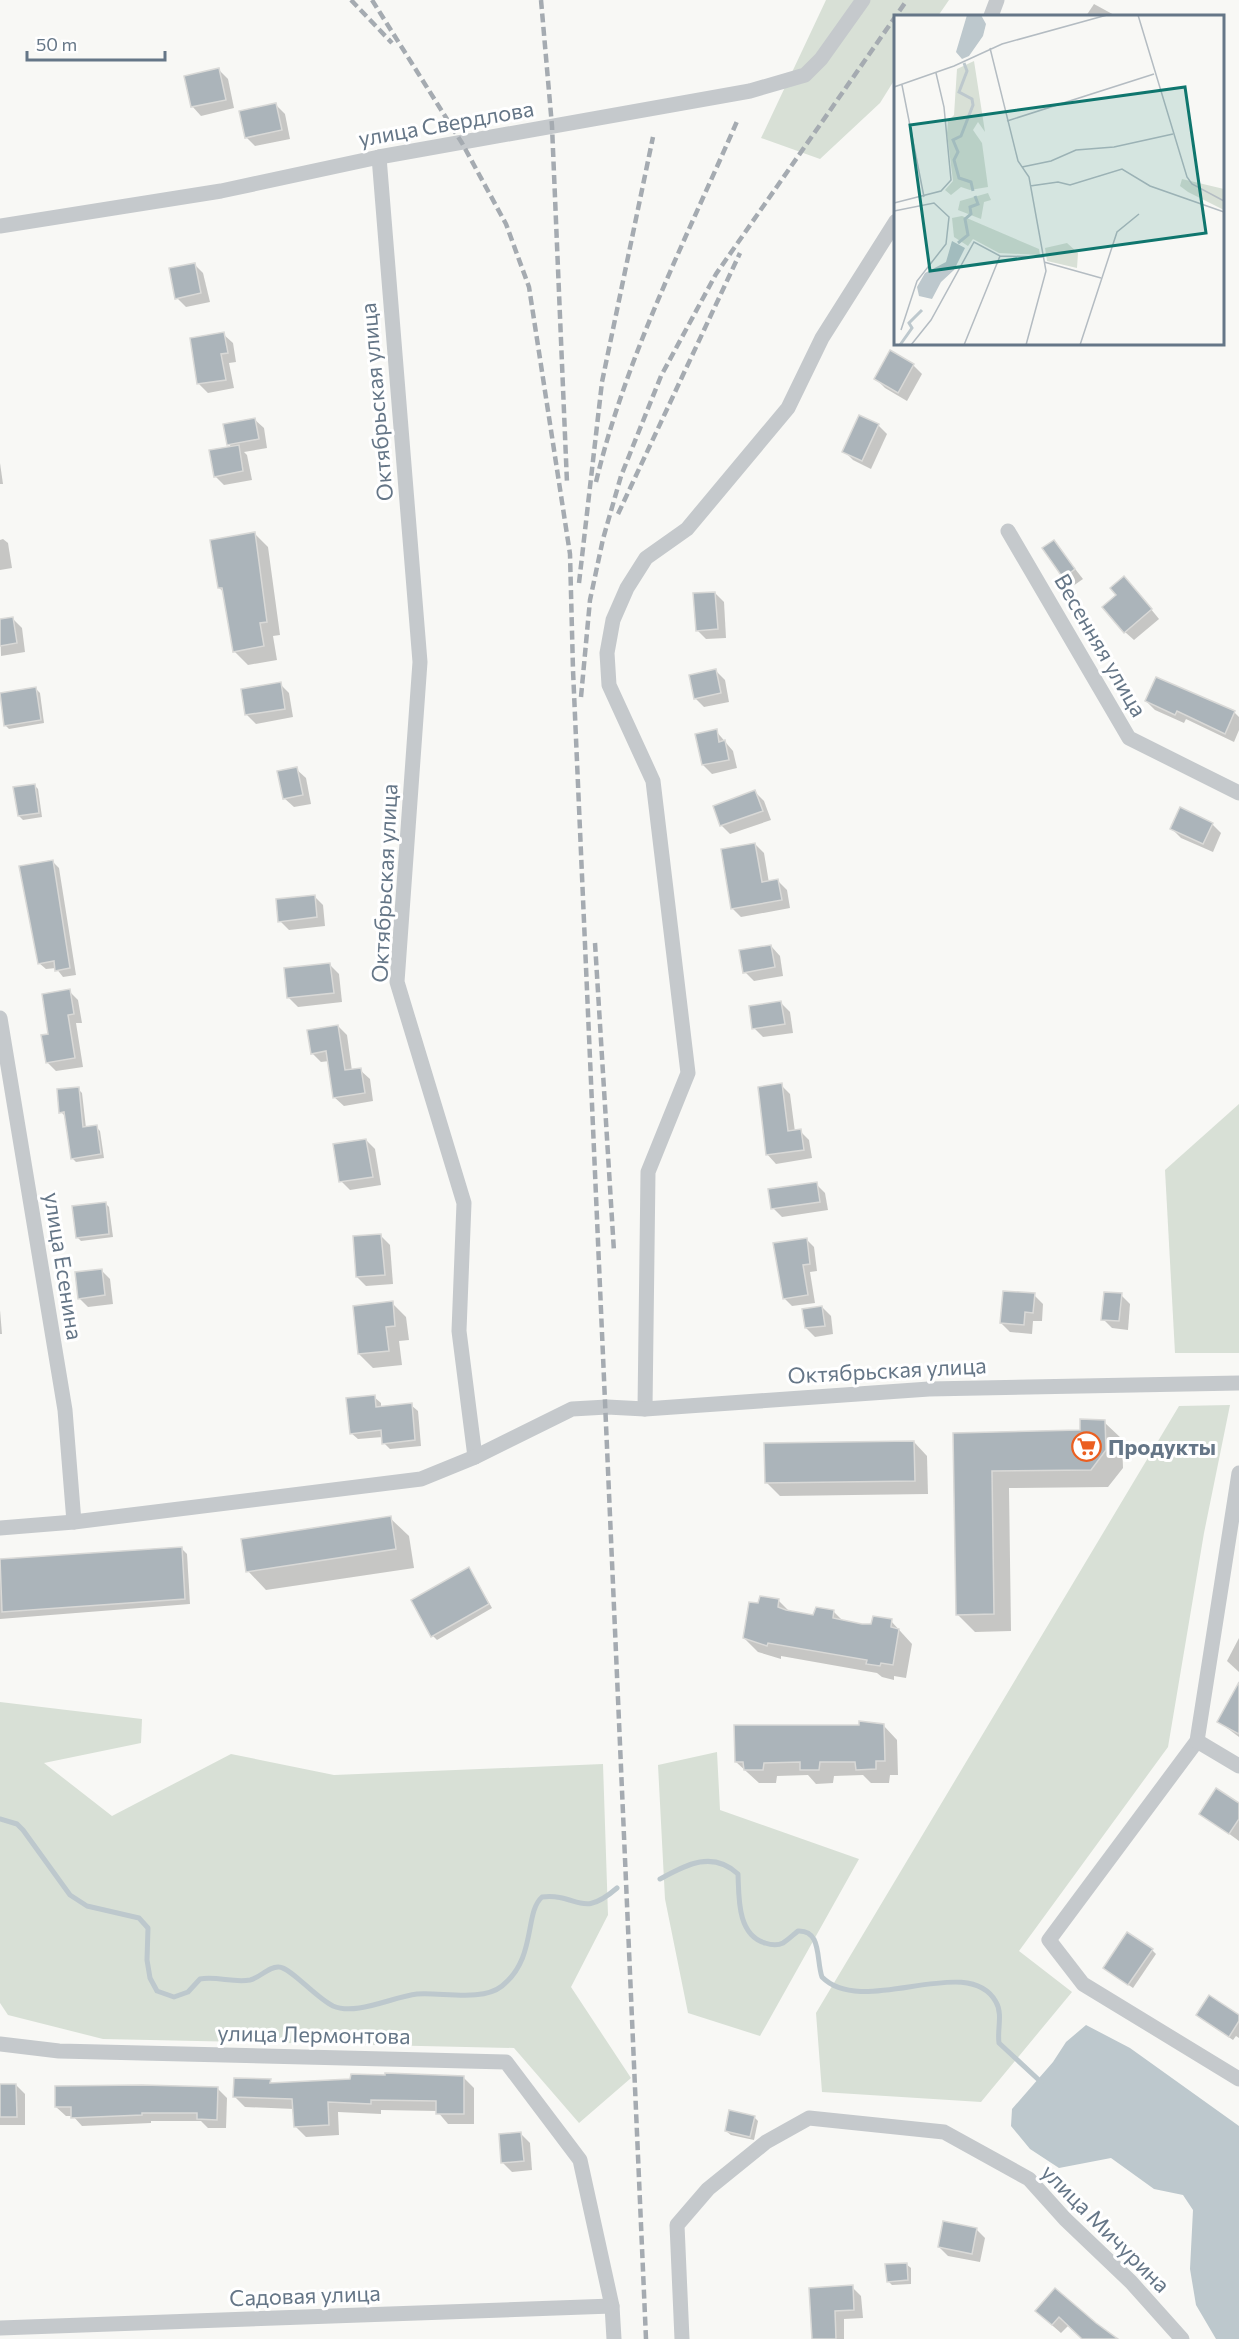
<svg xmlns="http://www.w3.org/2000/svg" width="1239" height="2339" viewBox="0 0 1239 2339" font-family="Commissioner,sans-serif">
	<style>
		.green { fill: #d8e0d6 }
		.water { fill: #bdc8cd }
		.shadow { fill: #0003 }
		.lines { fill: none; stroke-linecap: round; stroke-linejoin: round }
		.stream { stroke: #bdc8cd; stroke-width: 5 }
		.building { fill: #abb4ba; stroke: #d9d9d7; stroke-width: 1.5 }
		.minor { stroke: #c5c9cc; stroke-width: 15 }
		.rail { stroke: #a5abb1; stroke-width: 4.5; stroke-dasharray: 9 4.5; stroke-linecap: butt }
		.labels { text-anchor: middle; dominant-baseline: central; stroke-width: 6; stroke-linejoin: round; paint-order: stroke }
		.street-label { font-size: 22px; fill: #657687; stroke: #fff }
		.poi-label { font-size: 22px; font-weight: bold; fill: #657687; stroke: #fff; text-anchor: start }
		.inset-river { fill: none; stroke: #bdc8cd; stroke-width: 3 }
		.inset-road { fill: none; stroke: #b4bcc2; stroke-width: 1.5 }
		.view { fill: #0f766e; fill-opacity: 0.15; stroke: #0f766e; stroke-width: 3 }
		.inset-edge { fill: none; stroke: #657687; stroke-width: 3 }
	</style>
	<rect width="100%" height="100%" fill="#f8f8f5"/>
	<!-- green -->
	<g class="green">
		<polygon points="826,0 949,0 938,16 896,16 895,79 880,103 820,159 761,138"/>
		<polygon points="1239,1104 1239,1353 1175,1353 1165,1170"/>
		<polygon points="1230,1405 1204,1533 1168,1747 1019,1951 1072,1992 981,2102 822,2092 816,2013 1179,1406"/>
		<polygon points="0,1702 142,1719 141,1743 44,1763 112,1816 231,1754 334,1775 603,1764 608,1915 571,1987 631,2078 579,2123 514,2048 103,2039 8,2015 0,2003"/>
		<polygon points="717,1752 720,1810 859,1859 760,2036 688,2013 665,1899 658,1765"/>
	</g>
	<!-- water -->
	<polygon class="water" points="1086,2025 1130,2048 1239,2126 1239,2339 1216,2339 1196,2305 1190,2269 1193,2210 1183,2195 1154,2189 1111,2158 1059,2168 1030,2149 1011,2126 1012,2109 1053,2062 1066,2042"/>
	<!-- shadow -->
	<g class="shadow">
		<polygon points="1094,4 1116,16 1086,16"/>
		<polygon points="219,70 228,79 234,108 201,116 192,106"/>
		<polygon points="276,105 285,114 290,139 255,146 246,137"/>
		<polygon points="194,264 203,273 210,302 186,307 177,298"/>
		<polygon points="223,334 233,343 236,362 229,363 234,388 208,393 199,384"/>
		<polygon points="913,365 922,374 907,401 885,388 876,379"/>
		<polygon points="254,419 264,428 267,448 244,452 247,455 252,480 224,485 215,476 232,448 229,444"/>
		<polygon points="878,425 887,434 871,469 853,460 844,451"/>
		<polygon points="0,463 3,484 0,484"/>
		<polygon points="254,533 268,547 280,635 273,636 277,660 248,665 234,651 225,593 219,588"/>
		<polygon points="3,539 8,543 12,568 0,570 0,540"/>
		<polygon points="1054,542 1083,579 1073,586 1064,577"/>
		<polygon points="1133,587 1159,619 1134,640 1125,632"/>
		<polygon points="715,593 724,602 726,638 706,639 697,630"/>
		<polygon points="13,619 22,628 25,652 1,656 0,621"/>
		<polygon points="716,671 725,680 729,702 704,707 695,698"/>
		<polygon points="280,684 289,693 293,717 256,724 247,715"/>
		<polygon points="36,689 40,693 44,723 9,729 5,725"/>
		<polygon points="1146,701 1234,712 1239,717 1239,730 1234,742 1186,719 1184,723 1155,710"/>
		<polygon points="716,731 733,751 737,768 712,774 703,765"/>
		<polygon points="296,769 306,778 311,804 294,807 284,798"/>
		<polygon points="34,785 38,789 42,817 23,820 19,816"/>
		<polygon points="755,792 764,801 771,820 730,834 721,825"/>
		<polygon points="1212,824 1221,833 1213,852 1181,838 1172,829"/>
		<polygon points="755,844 764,853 769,883 778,881 787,890 790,908 741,917 732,908"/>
		<polygon points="53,862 59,868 76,975 63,977 56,968 46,969 39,963"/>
		<polygon points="314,896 323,905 325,926 289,930 280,921"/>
		<polygon points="771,946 780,956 783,976 754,981 745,972"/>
		<polygon points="330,965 339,974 342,1002 298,1007 289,998"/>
		<polygon points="69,991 78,1000 82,1023 76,1023 83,1067 56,1071 47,1062 50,1035"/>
		<polygon points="781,1003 790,1012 793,1033 763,1037 754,1028"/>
		<polygon points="338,1026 347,1035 352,1071 360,1070 370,1079 373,1101 344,1106 334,1097 329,1061 321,1062 312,1053"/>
		<polygon points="781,1085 790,1094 795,1132 800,1131 809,1140 812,1158 776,1164 767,1154"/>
		<polygon points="78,1089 82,1093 86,1128 96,1127 100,1131 104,1158 76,1162 72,1158 65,1116 61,1112"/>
		<polygon points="366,1140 375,1149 381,1185 350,1190 341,1181"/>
		<polygon points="816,1184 825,1193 828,1210 782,1217 773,1208"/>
		<polygon points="105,1203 109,1207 113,1237 81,1241 77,1237"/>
		<polygon points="381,1236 390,1245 393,1284 366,1286 357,1277"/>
		<polygon points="806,1239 814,1247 817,1271 810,1272 815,1303 792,1306 784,1298"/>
		<polygon points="101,1270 110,1279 113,1304 88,1307 79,1298"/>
		<polygon points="1034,1295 1043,1304 1042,1321 1033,1321 1032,1334 1010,1332 1001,1323"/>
		<polygon points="1121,1295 1130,1304 1128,1330 1112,1328 1103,1319"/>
		<polygon points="392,1303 406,1317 409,1340 399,1341 402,1365 373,1368 359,1354"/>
		<polygon points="822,1307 831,1316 833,1334 815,1337 806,1328"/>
		<polygon points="0,1310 2,1334 0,1334"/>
		<polygon points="374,1397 381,1403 381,1408 411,1405 418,1411 421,1446 390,1449 384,1443 383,1437 358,1439 351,1433"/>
		<polygon points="1104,1422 1122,1439 1123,1468 1108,1487 1009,1488 1011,1631 975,1632 957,1614 954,1434 1082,1432"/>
		<polygon points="914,1442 927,1456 928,1494 780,1496 766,1482"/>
		<polygon points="390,1518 409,1536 414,1568 266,1590 248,1571"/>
		<polygon points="181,1548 187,1554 190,1604 0,1619 0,1560"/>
		<polygon points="472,1573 492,1608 437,1640 433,1636"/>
		<polygon points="778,1600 790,1612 814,1616 834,1612 844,1622 861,1625 891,1621 912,1644 906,1678 894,1676 894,1680 882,1677 877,1673 781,1656 781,1659 758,1652 744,1638 759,1605"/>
		<polygon points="1239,1638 1239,1672 1227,1661"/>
		<polygon points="1239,1692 1239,1737 1219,1722"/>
		<polygon points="884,1726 897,1740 898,1775 890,1775 889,1783 871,1783 863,1775 834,1776 833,1783 816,1784 808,1775 777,1776 776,1783 759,1783 736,1762"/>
		<polygon points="1239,1805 1239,1841 1201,1813"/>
		<polygon points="1152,1950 1156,1954 1133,1988 1104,1968"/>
		<polygon points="1239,2017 1239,2038 1236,2036 1233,2040 1202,2019"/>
		<polygon points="463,2077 474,2088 474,2124 448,2124 437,2111 381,2110 381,2114 338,2112 339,2135 306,2137 295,2126 294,2109 245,2107 235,2097 270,2081 273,2084"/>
		<polygon points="0,2085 16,2085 25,2094 25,2125 0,2125"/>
		<polygon points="218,2089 227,2098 226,2128 208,2128 201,2121 151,2121 151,2123 82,2126 73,2116 66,2116 56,2107"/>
		<polygon points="754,2117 758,2121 754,2140 731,2135 726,2131"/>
		<polygon points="521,2134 530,2143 532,2170 512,2172 503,2163"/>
		<polygon points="976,2229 985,2238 980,2262 948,2256 939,2247"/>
		<polygon points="906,2264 911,2268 911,2284 892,2285 888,2281"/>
		<polygon points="852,2287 861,2296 863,2318 844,2319 844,2339 814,2339"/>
		<polygon points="1055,2290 1114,2339 1084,2339 1069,2325 1061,2333 1046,2320"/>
	</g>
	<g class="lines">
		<!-- stream -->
		<g class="stream">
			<path d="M0 1819 17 1824 23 1830 70 1895 87 1906 139 1918 148 1928 147 1960 150 1978 157 1991 174 1997 188 1992 200 1979C217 1976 233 1983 250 1980 260 1978 269 1966 279 1967 290 1967 316 1998 333 2006 356 2016 392 1997 417 1994 442 1992 482 2002 502 1986 537 1958 524 1913 542 1897 579 1893 580 1920 617 1888"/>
			<path d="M660 1879C686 1865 712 1850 738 1874 739 1897 737 1935 765 1943 771 1945 777 1946 783 1943 788 1940 793 1935 798 1931 822 1930 816 1960 822 1977 863 2019 968 1951 996 2002 1003 2014 997 2030 999 2043L1041 2082"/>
		</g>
	</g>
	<!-- building -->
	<g class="building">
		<polygon points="219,68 226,100 191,107 184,76"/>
		<polygon points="276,103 282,130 245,138 239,111"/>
		<polygon points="195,263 201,293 175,299 169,268"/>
		<polygon points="224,332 228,353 221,354 226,380 197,384 190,338"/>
		<polygon points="890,350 914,364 898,393 874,379"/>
		<polygon points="859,415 879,424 862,461 842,452"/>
		<polygon points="255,418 259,439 227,445 223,424"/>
		<polygon points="239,445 243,471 214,477 209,450"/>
		<polygon points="255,532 267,622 260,623 264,646 233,652 222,588 218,588 210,540"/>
		<polygon points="1054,540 1075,569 1063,578 1042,548"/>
		<polygon points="1124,576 1152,609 1124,633 1102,607 1116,595 1110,588"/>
		<polygon points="715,592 718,629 696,631 693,593"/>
		<polygon points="13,617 17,643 0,646 0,619"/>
		<polygon points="716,669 721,693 694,699 689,675"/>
		<polygon points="1156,677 1235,711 1225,734 1177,711 1175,715 1145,701"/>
		<polygon points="281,682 285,709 245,715 241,689"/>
		<polygon points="36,687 41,720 4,726 0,693"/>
		<polygon points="717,729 719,742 725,740 729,760 702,765 695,734"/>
		<polygon points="297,767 303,795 283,799 277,771"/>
		<polygon points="35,784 39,813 18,816 13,787"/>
		<polygon points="755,790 763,811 720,826 713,806"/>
		<polygon points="1180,807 1213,823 1203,844 1170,829"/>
		<polygon points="755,843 762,882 778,879 782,900 731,909 721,849"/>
		<polygon points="53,860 70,968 55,971 54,961 38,964 19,866"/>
		<polygon points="315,895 317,917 278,922 276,899"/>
		<polygon points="771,945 775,967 743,973 739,950"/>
		<polygon points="330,963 334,993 287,998 284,968"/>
		<polygon points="70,989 74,1014 68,1015 75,1058 46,1063 41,1035 48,1034 42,994"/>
		<polygon points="781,1001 785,1024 752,1029 749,1006"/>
		<polygon points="338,1025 345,1070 361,1068 365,1093 333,1098 326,1051 311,1054 307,1030"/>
		<polygon points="782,1083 788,1131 801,1129 804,1150 766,1155 758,1087"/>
		<polygon points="79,1087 83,1127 97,1125 101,1154 71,1159 64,1112 59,1113 57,1089"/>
		<polygon points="366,1139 373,1177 339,1182 333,1144"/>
		<polygon points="817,1182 820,1202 771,1209 768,1189"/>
		<polygon points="106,1202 109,1234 76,1238 72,1206"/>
		<polygon points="381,1234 385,1275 356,1277 353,1236"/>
		<polygon points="807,1238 810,1264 803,1265 808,1295 783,1299 773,1243"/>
		<polygon points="102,1269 105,1295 78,1299 75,1272"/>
		<polygon points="1003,1291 1035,1293 1033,1313 1025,1312 1024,1325 1000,1323"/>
		<polygon points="1104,1292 1122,1293 1119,1321 1101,1320"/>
		<polygon points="393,1301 395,1326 386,1327 389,1351 358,1354 353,1306"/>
		<polygon points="822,1306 825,1326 805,1328 802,1309"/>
		<polygon points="375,1395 376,1407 412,1403 415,1440 382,1444 381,1430 350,1434 346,1398"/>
		<polygon points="1080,1419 1105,1420 1106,1450 1091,1470 992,1471 994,1614 956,1615 953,1433 1080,1430"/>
		<polygon points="914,1441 915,1481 765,1483 764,1443"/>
		<polygon points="391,1516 396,1549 246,1572 241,1539"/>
		<polygon points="182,1547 185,1599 2,1612 0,1559"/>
		<polygon points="469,1567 489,1604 431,1637 411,1600"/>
		<polygon points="760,1596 779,1599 778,1607 786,1610 813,1615 816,1607 834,1610 833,1618 862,1624 871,1624 873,1616 892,1619 891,1627 899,1629 893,1665 881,1663 880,1666 866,1664 867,1660 768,1643 767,1646 743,1638 749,1602 758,1603"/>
		<polygon points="1239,1682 1239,1734 1217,1722"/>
		<polygon points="859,1721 884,1724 885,1761 876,1761 876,1769 856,1770 855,1762 820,1762 819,1770 800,1770 800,1762 764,1763 763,1770 744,1770 743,1762 735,1762 734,1725 859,1725"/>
		<polygon points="1216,1788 1239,1803 1239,1819 1229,1834 1199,1814"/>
		<polygon points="1127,1932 1153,1949 1128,1985 1103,1968"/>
		<polygon points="1209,1995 1239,2015 1239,2021 1229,2037 1196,2015"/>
		<polygon points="385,2073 464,2076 464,2114 436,2114 436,2101 371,2100 371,2104 328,2102 329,2125 294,2127 292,2099 233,2097 234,2078 271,2079 270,2083 350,2079 351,2074 385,2075"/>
		<polygon points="0,2084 16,2084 17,2117 0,2117"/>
		<polygon points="142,2085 218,2087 217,2120 197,2119 197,2113 142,2113 142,2115 71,2118 71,2107 55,2107 55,2086"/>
		<polygon points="729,2110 755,2116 750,2137 725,2131"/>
		<polygon points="521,2132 524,2161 501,2163 499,2134"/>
		<polygon points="943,2221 977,2228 972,2254 938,2247"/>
		<polygon points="907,2263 908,2280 887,2282 885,2264"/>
		<polygon points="853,2285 854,2310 835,2311 836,2339 812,2339 809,2288"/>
		<polygon points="1055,2288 1096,2323 1118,2339 1082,2339 1059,2317 1052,2325 1035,2311"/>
	</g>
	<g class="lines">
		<!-- minor -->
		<g class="minor">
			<polyline points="991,16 997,0"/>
			<polyline points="379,157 420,662 397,982 464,1203 459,1331 475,1457"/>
			<polyline points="0,226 221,191 379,157 750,91 805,75 821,59 863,0"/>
			<polyline points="1008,531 1129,738 1239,793"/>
			<polyline points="0,1018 65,1410 74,1522"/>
			<polyline points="645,1409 648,1172 688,1073 653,781 609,685 607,653 613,620 627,588 646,558 687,529 788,408 822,338 896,221"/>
			<polyline points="1239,1473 1197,1741 1049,1940 1083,1984 1239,2079"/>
			<polyline points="0,1528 74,1522 421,1479 475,1457 572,1409 607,1407 645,1409 929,1389 1239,1383"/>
			<polyline points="1197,1741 1239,1766"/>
			<polyline points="0,2044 59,2051 506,2062 580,2160 612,2306 614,2339"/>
			<polyline points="0,2328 612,2306"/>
			<polyline points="682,2339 677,2225 708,2189 766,2142 809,2118 944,2132 1029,2179 1065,2219 1131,2282 1182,2339"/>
		</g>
		<!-- rail -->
		<g class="rail">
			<polyline points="351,0 392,43"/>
			<polyline points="372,0 462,143 506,224 529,287 570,554 573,670 646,2339"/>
			<polyline points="541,0 552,126 567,483"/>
			<path d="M596 482C626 356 687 237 738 119"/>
			<polyline points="618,514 740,253"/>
			<polyline points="579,583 602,382 653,137"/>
			<polyline points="581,697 590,600 603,539 621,476 661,376 716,274 907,0"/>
			<polyline points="595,943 614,1252"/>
		</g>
	</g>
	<!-- icons -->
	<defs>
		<symbol id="supermarket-ring" viewBox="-11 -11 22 22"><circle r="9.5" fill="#fff" stroke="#eb5f21" stroke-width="1.5"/><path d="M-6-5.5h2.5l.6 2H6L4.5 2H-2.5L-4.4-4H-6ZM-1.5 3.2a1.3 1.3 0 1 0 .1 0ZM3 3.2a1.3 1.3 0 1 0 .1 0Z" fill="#eb5f21"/></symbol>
	</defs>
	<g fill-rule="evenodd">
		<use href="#supermarket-ring" x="1070" y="1430" width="33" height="33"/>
	</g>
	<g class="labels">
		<!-- street labels -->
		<g class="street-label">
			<text transform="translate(446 123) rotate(-10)">улица Свердлова</text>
			<text transform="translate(376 402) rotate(-95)">Октябрьская улица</text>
			<text transform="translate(1101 645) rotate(60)">Весенняя улица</text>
			<text transform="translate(384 883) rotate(-87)">Октябрьская улица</text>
			<text transform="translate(64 1266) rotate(81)">улица Есенина</text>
			<text transform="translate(887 1370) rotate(-3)">Октябрьская улица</text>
			<text transform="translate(314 2034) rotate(1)">улица Лермонтова</text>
			<text transform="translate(1106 2228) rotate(45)">улица Мичурина</text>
			<text transform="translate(305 2295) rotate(-2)">Садовая улица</text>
		</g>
		<!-- poi labels -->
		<g class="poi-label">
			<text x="1108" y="1446">Продукты</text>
		</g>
	</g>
	<!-- overview -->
	<g transform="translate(894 15)">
		<rect width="330" height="330" fill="#f8f8f5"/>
		<path d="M80 46 91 117 84 107 79 115 88 128 94 172 76 175 67 172 57 180 51 175 59 166 53 118 54 106 60 100 63 54ZM288 164 330 174V195L294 177 286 171ZM94 178 97 185 90 187 87 204 64 195 66 186ZM68 201 145 234 146 240 105 238 79 224 74 231 60 222 58 203ZM173 228 184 238 183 253 153 246 151 233Z" fill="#d8e0d6"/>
		<path d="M73 0H87L92 9 89 21 75 41 68 44 62 37ZM58 226 71 233 60 255 47 267 38 284 25 281 23 272 31 258 52 247Z" fill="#bdc8cd"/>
		<path class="inset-river" d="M70 48 73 56 65 77 78 84 79 90 67 121 59 125 64 137 60 145 65 163 77 167 79 176M64 228 74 220 71 204 77 199 76 192 84 189 81 181M6 330 18 313 15 308 28 295"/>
		<path class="inset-road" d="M244 0 293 162 298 169 330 186M96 33 124 146 135 162 152 256 132 330M8 70 30 182M0 72 60 51 108 29 213 0M113 106 260 59M128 152 157 146 182 135 220 132 279 119M136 171 164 167 176 170 228 154 256 171 330 197M0 188 47 176 57 165 50 92 42 58M0 196 40 188 55 202 52 229 23 266 7 315M150 247 207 263M17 330 37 305 80 227 106 241 149 242M70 330 106 241M186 330 223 217 245 199"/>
		<path class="view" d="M291 72 312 218 36 256 16 110Z"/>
		<rect width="330" height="330" class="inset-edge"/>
	</g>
	<!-- scale -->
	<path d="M27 51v9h138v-9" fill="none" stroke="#657687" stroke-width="3"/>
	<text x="36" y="51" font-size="18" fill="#657687" stroke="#ffffff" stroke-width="4.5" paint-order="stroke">50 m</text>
</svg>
